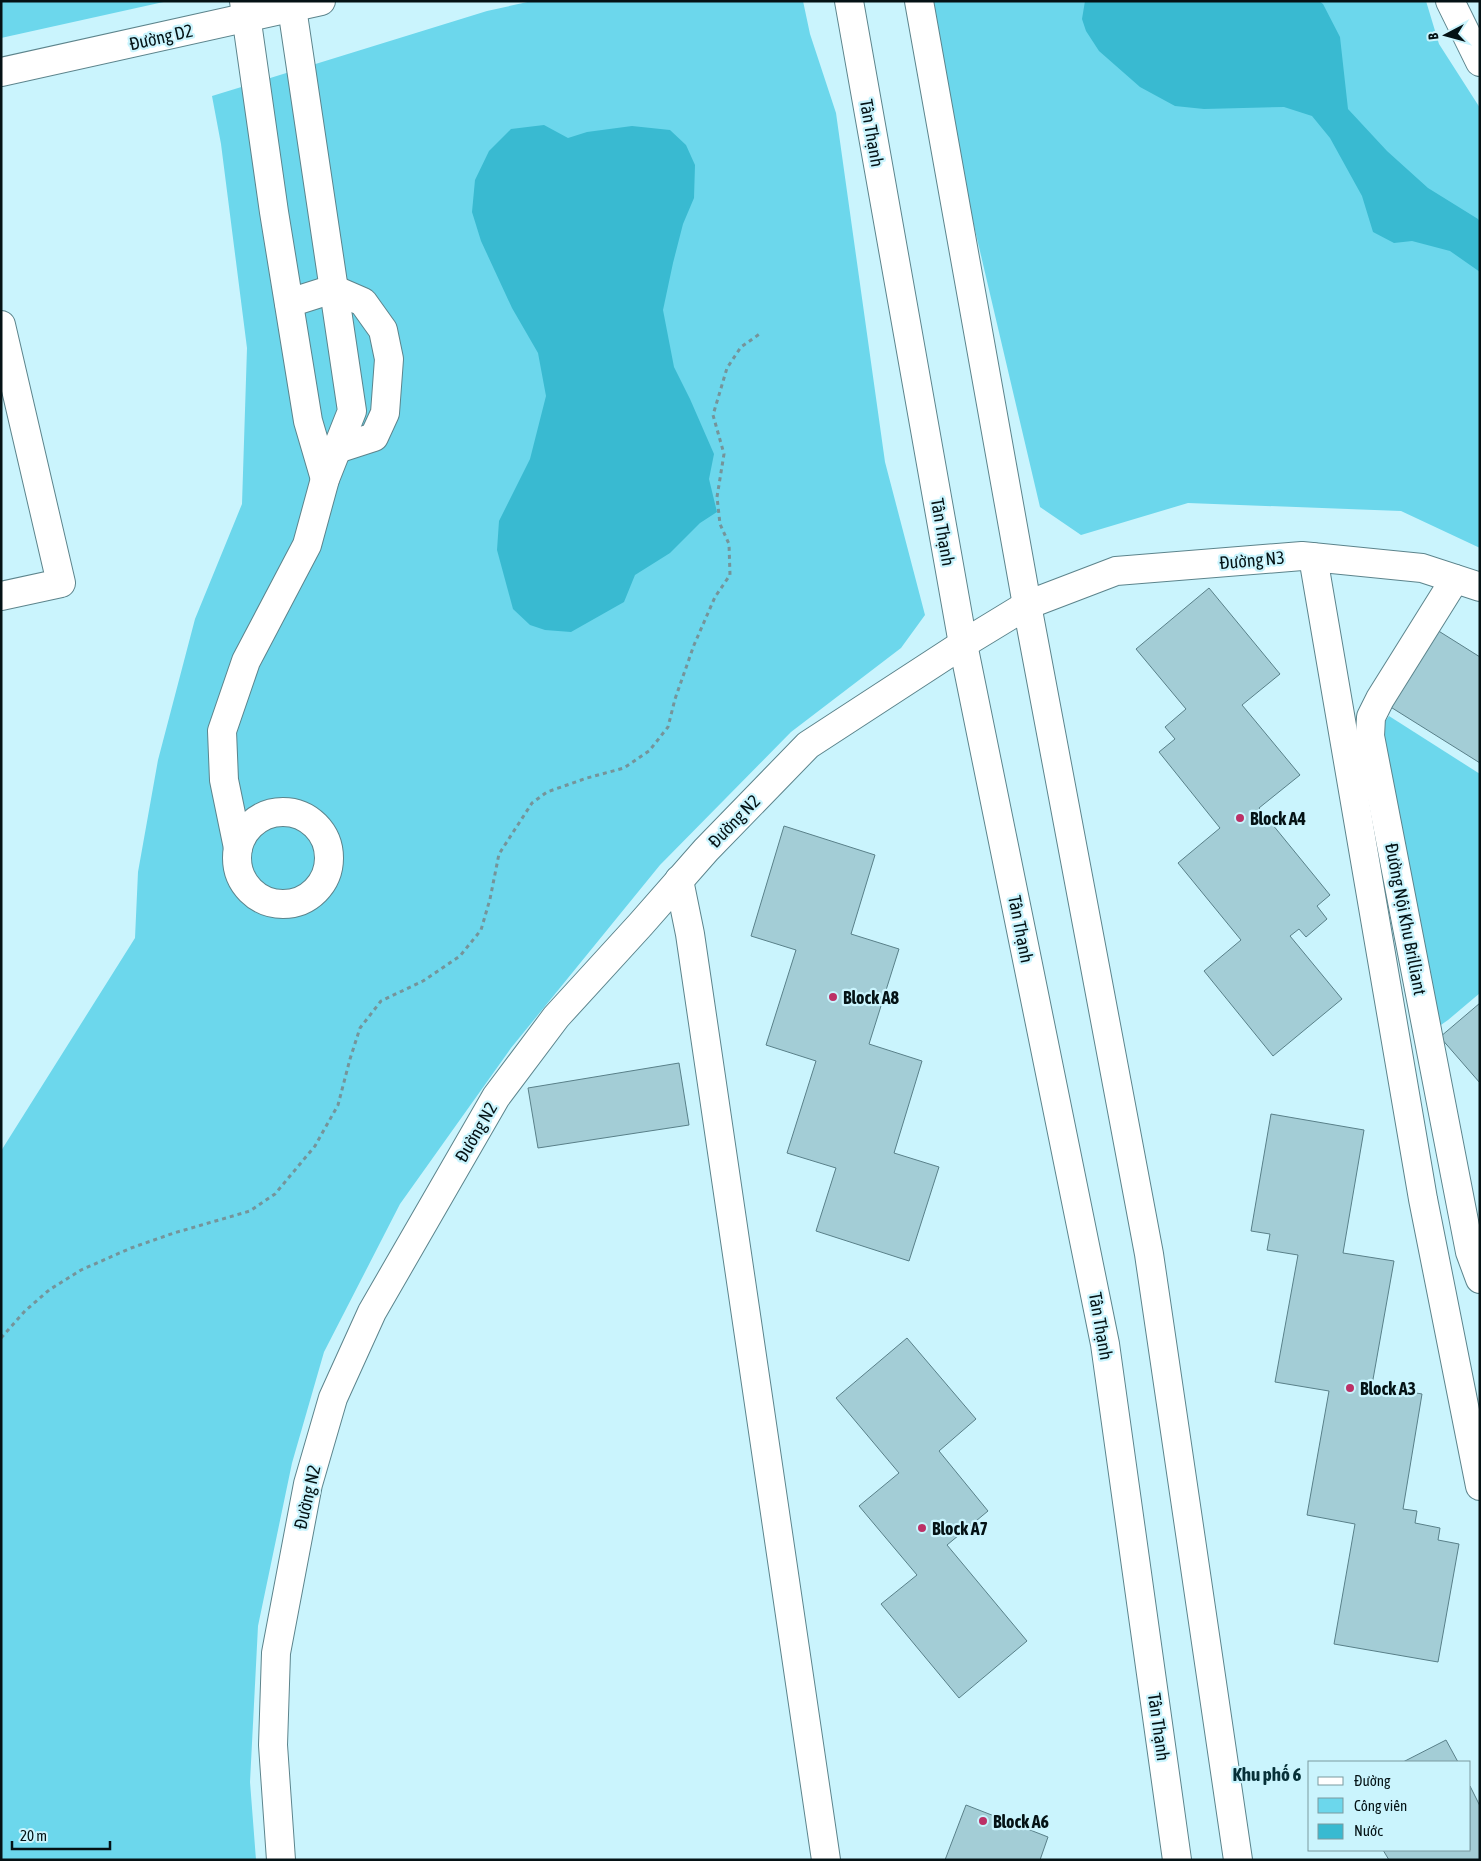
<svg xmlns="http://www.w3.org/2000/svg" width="1481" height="1861" viewBox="0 0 1481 1861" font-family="'Asap Condensed',sans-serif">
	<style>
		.green { fill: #6cd7ec }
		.water { fill: #39bad1 }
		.building { fill: #a3cdd6; stroke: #598089 }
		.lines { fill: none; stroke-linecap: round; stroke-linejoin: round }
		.minor-casing { stroke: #5c848c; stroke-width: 30 }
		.path { stroke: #75949a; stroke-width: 3; stroke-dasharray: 4 4; stroke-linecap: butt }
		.minor { stroke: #fff; stroke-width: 28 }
		.poi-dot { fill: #bc3066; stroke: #caf4fd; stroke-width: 2 }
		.labels { text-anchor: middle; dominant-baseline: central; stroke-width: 4.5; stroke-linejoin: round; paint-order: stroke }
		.street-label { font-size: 18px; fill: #041215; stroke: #caf4fd }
		.poi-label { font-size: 18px; font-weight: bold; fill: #041215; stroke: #caf4fd; text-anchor: start }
		.neighbourhood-label { font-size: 19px; font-weight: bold; fill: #063038; stroke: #caf4fd }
	</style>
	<rect width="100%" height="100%" fill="#caf4fd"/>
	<!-- green -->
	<g class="green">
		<polygon points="1,1 168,1 1,38"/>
		<polygon points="532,1 803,1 810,34 836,113 885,462 925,615 901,648 791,732 660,865 511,1048 400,1204 324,1352 292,1463 258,1626 250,1782 256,1860 1,1860 1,1151 135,938 138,872 158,760 195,619 242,504 247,348 221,144 212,96 487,11"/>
		<polygon points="933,1 1426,1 1439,44 1480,108 1480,548 1401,511 1188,503 1081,535 1040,507 960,166"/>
		<polygon points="1389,716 1480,774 1480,993 1448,1020 1438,1027 1382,734 1384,723"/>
	</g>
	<!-- water -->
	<g class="water">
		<polygon points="1085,1 1319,1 1323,4 1340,37 1348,109 1387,151 1428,188 1478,219 1480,222 1480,272 1450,251 1412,241 1394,243 1373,232 1362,196 1330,138 1312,116 1284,107 1204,109 1175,106 1140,87 1099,51 1086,31 1082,19"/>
		<polygon points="544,125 568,138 587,132 632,126 670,130 686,145 695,165 694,198 683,224 673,263 663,310 674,367 690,399 714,454 709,479 717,512 700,523 670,553 635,575 624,602 571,632 545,630 530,625 513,609 497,550 499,521 530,459 546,396 538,353 512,308 481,241 472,212 475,180 489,151 511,129"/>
	</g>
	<!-- building -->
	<g class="building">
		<polygon points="1209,588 1280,674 1242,705 1300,775 1259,808 1330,895 1317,906 1327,919 1306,937 1299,929 1290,936 1342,999 1273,1056 1204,971 1241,940 1178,863 1220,828 1159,752 1175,739 1165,727 1186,709 1136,649"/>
		<polygon points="1437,630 1480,657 1480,763 1389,706"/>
		<polygon points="784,826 875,855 851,934 899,949 869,1044 922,1061 894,1153 939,1167 909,1261 816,1231 836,1168 787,1153 816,1061 766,1045 796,950 751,936"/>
		<polygon points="1480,1003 1480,1083 1440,1037"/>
		<polygon points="679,1063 689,1125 538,1148 528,1088"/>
		<polygon points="1271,1114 1364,1130 1343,1253 1394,1261 1372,1385 1422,1394 1403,1509 1417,1511 1415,1523 1440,1528 1438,1540 1459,1544 1438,1662 1334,1644 1355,1524 1307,1515 1329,1391 1275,1382 1298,1255 1267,1250 1270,1234 1251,1231"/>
		<polygon points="907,1338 976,1419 939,1451 988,1511 947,1545 1027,1641 959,1698 881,1604 917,1575 859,1506 899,1473 836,1398"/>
		<polygon points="1446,1740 1458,1762 1403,1762"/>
		<polygon points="1470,1786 1480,1806 1480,1860 1389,1860 1383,1850 1470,1850"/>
		<polygon points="966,1805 1048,1837 1040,1860 945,1860"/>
	</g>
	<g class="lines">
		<defs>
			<g id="minor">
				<polyline points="244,1 274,212 308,421 325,479"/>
				<polyline points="849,1 963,644 1105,1344 1177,1860"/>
				<polyline points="919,1 1027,605 1149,1254 1238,1860"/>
				<polyline points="1450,1 1480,62"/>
				<polyline points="1,72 321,1"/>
				<polyline points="289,303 333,289 363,302 383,330 389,359 385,413 374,437 337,449"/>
				<polyline points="1,325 61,583 1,596"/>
				<polyline points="1313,557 1423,1199 1480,1486"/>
				<polyline points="1455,579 1380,699 1371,717 1370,736 1470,1252 1480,1279"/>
				<circle cx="283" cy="858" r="46"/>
				<polyline points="238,848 224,780 222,731 246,661 307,545 325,479 352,411 291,1"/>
				<polyline points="679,880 690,934 826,1860"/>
				<polyline points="281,1860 273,1745 276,1653 308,1484 333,1398 372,1312 496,1097 556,1017 641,924 706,850 808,745 963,644 1027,605 1116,571 1302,556 1422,568 1480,587"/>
			</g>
		</defs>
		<!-- minor casing -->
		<use href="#minor" class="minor-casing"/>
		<!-- path -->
		<polyline class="path" points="1,1338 25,1311 49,1290 81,1270 131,1248 174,1233 250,1211 275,1194 315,1146 338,1105 350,1059 360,1028 381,1001 423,981 460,956 481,930 490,899 499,854 532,803 547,792 587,778 624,768 649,751 668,727 675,699 694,645 715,597 730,575 729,544 720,524 717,497 724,454 713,415 727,368 741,347 761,333"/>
		<!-- minor -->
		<use href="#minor" class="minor"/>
	</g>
	<!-- markers -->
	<g class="poi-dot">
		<circle cx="1240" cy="818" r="5"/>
		<circle cx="833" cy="997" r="5"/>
		<circle cx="1350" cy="1388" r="5"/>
		<circle cx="922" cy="1528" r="5"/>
		<circle cx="983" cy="1821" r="5"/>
	</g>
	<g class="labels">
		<!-- street labels -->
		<g class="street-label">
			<text transform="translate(161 37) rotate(-13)">Đường D2</text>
			<text transform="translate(872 133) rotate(80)">Tân Thạnh</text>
			<text transform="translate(943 532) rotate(80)">Tân Thạnh</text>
			<text transform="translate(1252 560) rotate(-5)">Đường N3</text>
			<text transform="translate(734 821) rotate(-46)">Đường N2</text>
			<text transform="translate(1406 919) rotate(79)">Đường Nội Khu Brilliant</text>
			<text transform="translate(1021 929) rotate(79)">Tân Thạnh</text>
			<text transform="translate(476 1132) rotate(-60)">Đường N2</text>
			<text transform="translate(1101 1326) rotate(80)">Tân Thạnh</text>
			<text transform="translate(307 1497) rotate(-77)">Đường N2</text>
			<text transform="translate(1159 1727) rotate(82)">Tân Thạnh</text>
		</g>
		<!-- poi labels -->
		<g class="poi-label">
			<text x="1250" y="818">Block A4</text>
			<text x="843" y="997">Block A8</text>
			<text x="1360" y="1388">Block A3</text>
			<text x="932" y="1528">Block A7</text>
			<text x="993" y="1821">Block A6</text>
		</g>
		<!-- neighbourhood labels -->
		<g class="neighbourhood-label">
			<text x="1267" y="1774">Khu phố 6</text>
		</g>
	</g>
	<!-- border -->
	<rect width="1481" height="1861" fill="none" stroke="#041215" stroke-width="5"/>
	<!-- legend -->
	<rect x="1308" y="1761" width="162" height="90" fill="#caf4fd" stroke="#7b9aa0"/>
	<rect x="1318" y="1777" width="25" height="8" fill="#ffffff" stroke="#7b9aa0"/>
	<text x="1354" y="1786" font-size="15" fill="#041215">Đường</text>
	<rect x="1318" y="1798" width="25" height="15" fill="#6cd7ec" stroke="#7b9aa0"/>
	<text x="1354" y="1811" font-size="15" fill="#041215">Công viên</text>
	<rect x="1318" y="1824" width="25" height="15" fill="#39bad1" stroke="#7b9aa0"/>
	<text x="1354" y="1836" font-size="15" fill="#041215">Nước</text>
	<!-- north arrow -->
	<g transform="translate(1446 35) rotate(264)" stroke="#caf4fd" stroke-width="4" paint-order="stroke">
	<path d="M0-4L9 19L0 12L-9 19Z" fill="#041215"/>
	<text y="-8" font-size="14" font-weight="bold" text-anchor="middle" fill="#041215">B</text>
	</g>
	<!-- scale -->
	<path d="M12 1841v8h98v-8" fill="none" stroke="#041215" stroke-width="2.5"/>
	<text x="20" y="1841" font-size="15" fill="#041215" stroke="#caf4fd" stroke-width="4" paint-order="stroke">20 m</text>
</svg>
